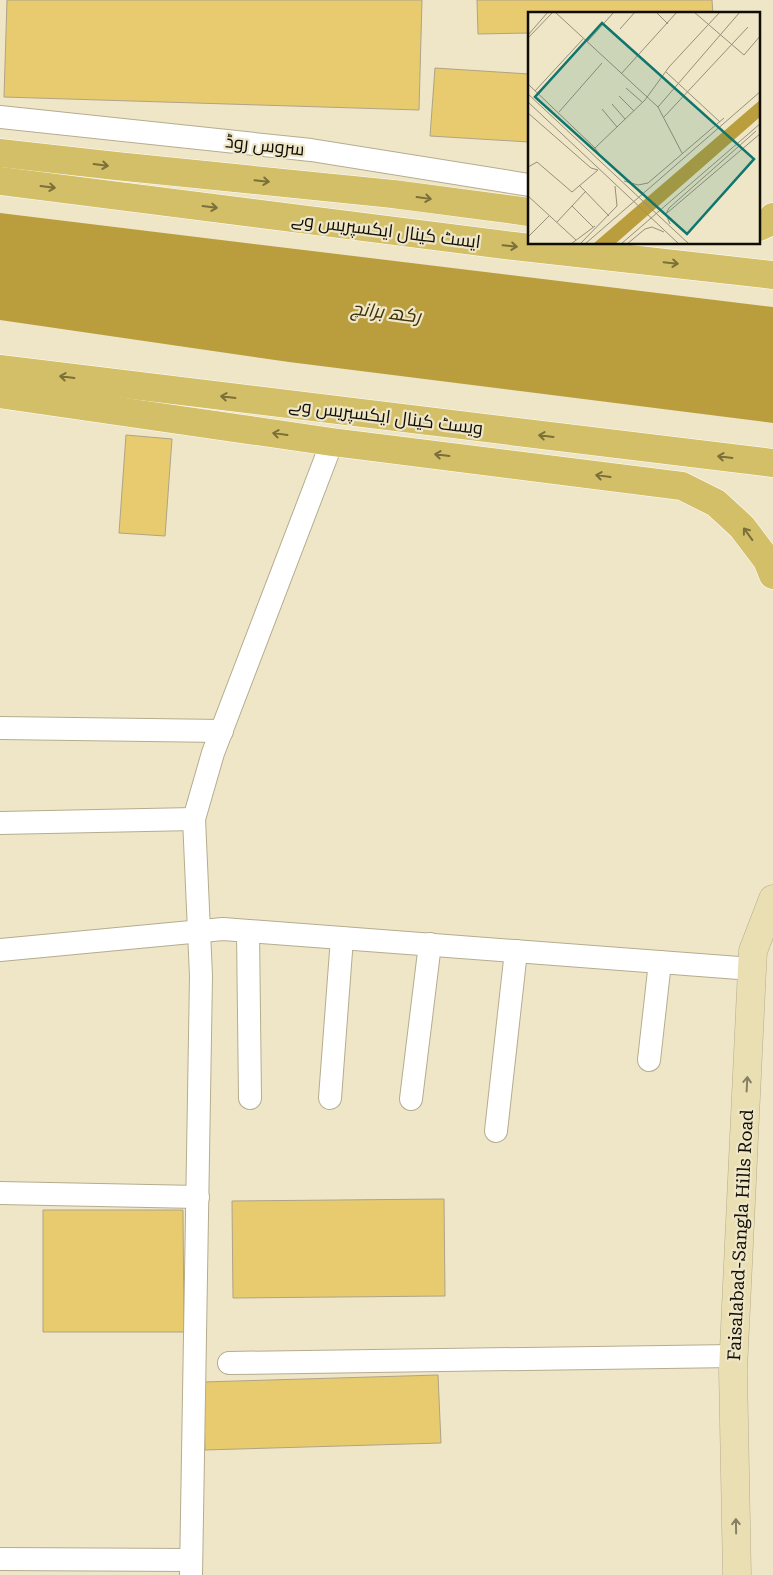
<svg xmlns="http://www.w3.org/2000/svg" width="773" height="1575" viewBox="0 0 773 1575" font-family="'Roboto Serif',Cairo,serif">
	<style>
		.water { fill: #ba9e3e }
		.building { fill: #e8cb6e; stroke: #ada487 }
		.lines { fill: none; stroke-linecap: round; stroke-linejoin: round }
		.minor-casing { stroke: #b5ac8f; stroke-width: 24 }
		.secondary-casing { stroke: #b5ac8f; stroke-width: 29 }
		.primary-casing { stroke: #fff; stroke-width: 29 }
		.minor { stroke: #fff; stroke-width: 22 }
		.secondary { stroke: #e9dfb3; stroke-width: 28 }
		.primary { stroke: #d3bf67; stroke-width: 28 }
		.oneway { stroke: #7b6f3a }
		.oneway2 { stroke: #878064 }
		.labels { text-anchor: middle; dominant-baseline: central; stroke-width: 4.5; stroke-linejoin: round; paint-order: stroke }
		.street-label { font-size: 18px; fill: #100d04; stroke: #efe6c7 }
		.water-label { font-size: 19px; font-style: italic; fill: #3d3107; stroke: #efe6c7 }
		.inset-road { fill: none; stroke: #968f79; stroke-width: 1 }
		.view { fill: #0f766e; fill-opacity: 0.15; stroke: #0f766e; stroke-width: 2.5 }
		.inset-edge { fill: none; stroke: #100d04; stroke-width: 2.5 }
	</style>
	<rect width="100%" height="100%" fill="#efe6c7"/>
	<!-- water -->
	<polygon class="water" points="0,213 773,307 773,423 289,362 0,320"/>
	<!-- building -->
	<g class="building">
		<polygon points="7,0 422,0 419,110 4,97"/>
		<polygon points="477,0 712,0 713,14 529,14 529,33 478,34"/>
		<polygon points="435,68 529,74 529,142 430,136"/>
		<polygon points="126,435 172,439 165,536 119,533"/>
		<polygon points="444,1199 445,1296 233,1298 232,1201"/>
		<polygon points="43,1210 183,1210 184,1332 43,1332"/>
		<polygon points="438,1375 441,1443 205,1450 203,1382"/>
	</g>
	<g class="lines">
		<defs>
			<g id="minor">
				<polyline points="0,117 311,150 529,185"/>
				<polyline points="0,728 222,731"/>
				<polyline points="194,819 213,753 332,442"/>
				<polyline points="0,823 194,819 201,976 191,1575"/>
				<polyline points="248,931 250,1098"/>
				<polyline points="0,950 223,929 752,969"/>
				<polyline points="649,1060 660,962"/>
				<polyline points="330,1098 342,938"/>
				<polyline points="411,1099 430,944"/>
				<polyline points="496,1131 516,951"/>
				<polyline points="0,1193 198,1197"/>
				<polyline points="229,1363 734,1356"/>
				<polyline points="0,1559 191,1560"/>
			</g>
			<polyline id="secondary" points="737,1575 733,1370 752,969 753,951 773,899"/>
			<g id="primary">
				<polyline points="0,153 116,166 393,194 529,212"/>
				<polyline points="0,181 505,245 773,275"/>
				<polyline points="759,227 768,223 773,217"/>
				<polyline points="0,369 773,463"/>
				<polyline points="0,394 332,442 682,486 716,503 742,527 767,560 773,575"/>
			</g>
		</defs>
		<!-- minor casing -->
		<use href="#minor" class="minor-casing"/>
		<!-- secondary casing -->
		<use href="#secondary" class="secondary-casing"/>
		<!-- primary casing -->
		<use href="#primary" class="primary-casing"/>
		<!-- minor -->
		<use href="#minor" class="minor"/>
		<!-- secondary -->
		<use href="#secondary" class="secondary"/>
		<!-- primary -->
		<use href="#primary" class="primary"/>
	</g>
	<!-- one-way arrows -->
	<defs><path id="oneway-shaft" d="M-6 0H5M1.5-3L5.5 0L1.5 3" fill="none" stroke-width="1.6" stroke-linecap="round" stroke-linejoin="round" transform="scale(1.25)"/></defs>
	<g class="oneway">
		<use href="#oneway-shaft" transform="translate(101 165) rotate(7)"/>
		<use href="#oneway-shaft" transform="translate(262 181) rotate(6)"/>
		<use href="#oneway-shaft" transform="translate(48 187) rotate(7)"/>
		<use href="#oneway-shaft" transform="translate(424 198) rotate(8)"/>
		<use href="#oneway-shaft" transform="translate(210 207) rotate(7)"/>
		<use href="#oneway-shaft" transform="translate(510 246) rotate(6)"/>
		<use href="#oneway-shaft" transform="translate(671 263) rotate(6)"/>
		<use href="#oneway-shaft" transform="translate(67 377) rotate(-173)"/>
		<use href="#oneway-shaft" transform="translate(228 397) rotate(-173)"/>
		<use href="#oneway-shaft" transform="translate(280 434) rotate(-172)"/>
		<use href="#oneway-shaft" transform="translate(546 436) rotate(-173)"/>
		<use href="#oneway-shaft" transform="translate(442 455) rotate(-173)"/>
		<use href="#oneway-shaft" transform="translate(725 457) rotate(-173)"/>
		<use href="#oneway-shaft" transform="translate(603 476) rotate(-172)"/>
		<use href="#oneway-shaft" transform="translate(748 534) rotate(-126)"/>
	</g>
	<g class="oneway2">
		<use href="#oneway-shaft" transform="translate(747 1084) rotate(-87)"/>
		<use href="#oneway-shaft" transform="translate(736 1526) rotate(-91)"/>
	</g>
	<g class="labels">
		<!-- street labels -->
		<g class="street-label">
			<text transform="translate(265 145) rotate(6)">سروس روڈ</text>
			<text transform="translate(386 230) rotate(7)">ایسٹ کینال ایکسپریس وے</text>
			<text transform="translate(386 416) rotate(7)">ویسٹ کینال ایکسپریس وے</text>
			<text transform="translate(740 1235) rotate(-87)">Faisalabad-Sangla Hills Road</text>
		</g>
		<!-- water labels -->
		<g class="water-label">
			<text transform="translate(386 312) rotate(7)">رکھ برانچ</text>
		</g>
	</g>
	<!-- overview -->
	<g transform="translate(528 12)">
		<rect width="232" height="232" fill="#efe6c7"/>
		<path d="M232 88V105L95 225 87 232H65Z" fill="#ba9e3e"/>
		<path class="inset-road" d="M27 0 130 95 212 0M128 0 140 12M166 0 216 43 233 23M92 17 107 0M0 23 20 0M0 26 25 0M59 30 86 0M138 60 192 110M93 62 149 0M0 72 67 136 73 145M98 76 114 90M7 79 55 27M0 82 161 232M91 84 106 99M0 90 151 232M84 92 97 107M130 95 154 141M74 97 89 115M31 100 74 51M0 101 63 156 70 158M136 105 220 15M67 136 117 88 141 55 192 0M0 155 9 150 44 180 70 158M96 169 110 173 120 171 196 106M51 173 81 204M0 184 48 228M44 194 65 215M139 201 233 121M29 210 58 179M142 212 138 202 141 196 228 119M0 225 21 204M43 232 67 214M52 232 89 194 87 174M57 232 233 79M93 232 233 111M99 232 117 217 124 215 136 220"/>
		<path class="view" d="M74 11 226 147 159 222 7 85Z"/>
		<rect width="232" height="232" class="inset-edge"/>
	</g>
</svg>
